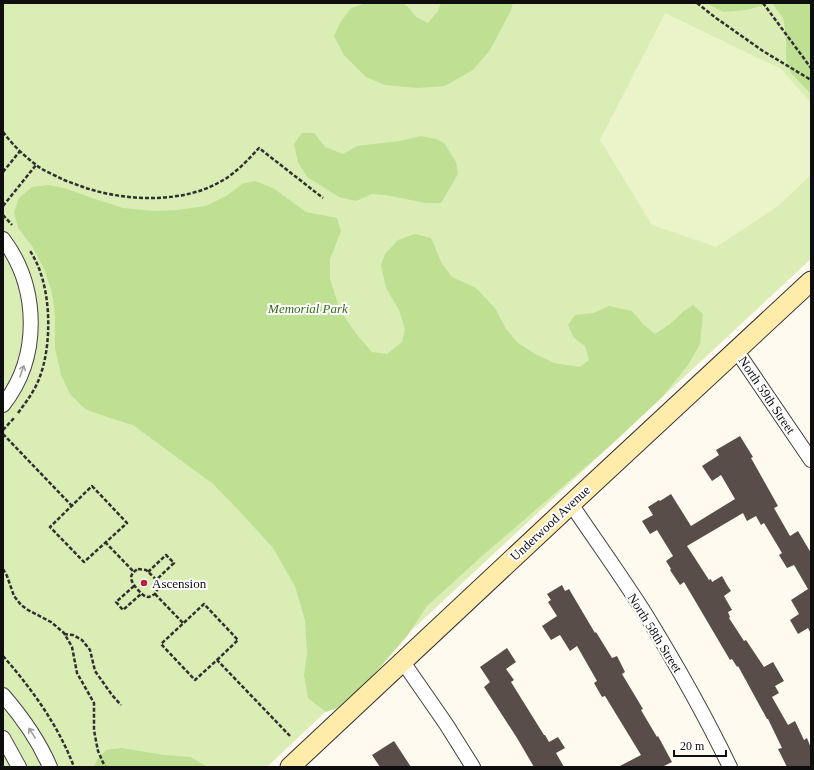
<svg xmlns="http://www.w3.org/2000/svg" width="814" height="770" viewBox="0 0 814 770" font-family="Georgia,serif">
	<style>
		.green { fill: #d9edb5 }
		.forest { fill: #bfdf93 }
		.pitch { fill: #eaf4c8 }
		.building { fill: #584d49 }
		.lines { fill: none; stroke-linecap: round; stroke-linejoin: round }
		.minor-casing { stroke: #414141; stroke-width: 16 }
		.secondary-casing { stroke: #303030; stroke-width: 21 }
		.path { stroke: #303030; stroke-width: 2.5; stroke-dasharray: 4 2; stroke-linecap: butt }
		.minor { stroke: #fff; stroke-width: 14 }
		.secondary { stroke: #ffebaa; stroke-width: 19 }
		.oneway { stroke: #9f9f9f }
		.poi-dot { fill: #ca1a38; stroke: #fff; stroke-width: 1.5 }
		.labels { text-anchor: middle; dominant-baseline: central; stroke-width: 4; stroke-linejoin: round; paint-order: stroke }
		.park-label { font-size: 13px; font-style: italic; fill: #346c18; stroke: #fff }
		.street-label { font-size: 13px; fill: #0e0e0e; stroke: #fff }
		.poi-label { font-size: 13px; fill: #0e0e0e; stroke: #fff; text-anchor: start }
	</style>
	<rect width="100%" height="100%" fill="#fffaef"/>
	<!-- green -->
	<polygon class="green" points="3,3 811,3 811,259 430,613 267,767 3,767"/>
	<!-- forest -->
	<g class="forest">
		<polygon points="367,3 403,3 409,8 416,17 428,23 438,11 441,3 513,3 511,10 490,50 473,70 445,86 417,88 385,85 366,77 344,55 334,36 340,23 351,8"/>
		<polygon points="706,3 811,3 811,94 791,73 786,59 786,34 783,18 772,3 746,10 723,12"/>
		<polygon points="302,133 314,133 325,147 343,154 357,146 400,141 421,136 436,139 444,143 456,162 458,174 441,203 426,203 385,195 372,194 356,201 339,197 307,177 298,162 294,144"/>
		<polygon points="255,181 273,188 306,212 337,218 341,231 330,259 330,279 340,310 357,335 372,352 387,354 402,342 405,329 399,310 386,288 381,265 385,254 398,240 415,234 431,238 442,264 452,277 476,288 495,308 506,329 518,343 535,354 554,363 580,367 589,360 585,346 574,338 568,325 575,315 594,313 609,306 632,311 643,324 655,334 670,324 684,311 693,305 703,314 700,344 688,365 662,397 611,445 482,556 427,606 407,636 377,671 359,689 337,708 326,712 308,698 304,675 307,655 305,620 295,586 273,548 243,515 213,484 133,425 107,417 85,409 70,394 61,375 55,348 55,316 52,293 45,271 32,246 18,228 14,212 19,198 32,187 48,185 64,188 92,198 123,208 154,211 177,210 206,206 226,196 242,184"/>
		<polygon points="121,748 164,755 190,757 208,767 94,767 97,760 106,750"/>
	</g>
	<!-- pitch -->
	<polygon class="pitch" points="665,13 781,69 811,103 811,175 777,207 716,247 652,225 600,140"/>
	<!-- building -->
	<g class="building">
		<polygon points="740,436 753,457 751,458 778,506 774,508 790,536 798,531 811,553 811,634 808,628 798,634 790,620 799,614 791,600 808,589 794,565 787,568 779,555 782,553 764,523 761,525 756,516 747,521 743,513 687,546 709,580 711,579 712,582 722,576 727,585 731,591 724,596 732,610 728,612 730,617 729,618 744,641 746,640 764,667 773,662 784,681 775,686 779,693 772,697 788,725 795,721 804,740 807,738 811,748 811,767 787,767 778,749 782,748 768,719 767,719 738,666 737,667 732,659 730,660 684,582 680,585 670,570 671,569 666,561 673,556 657,530 650,534 642,521 653,515 648,507 659,500 660,501 671,494 691,526 735,499 721,475 712,481 702,466 719,455 716,450"/>
		<polygon points="562,585 565,591 569,589 595,633 596,632 612,658 617,656 625,672 622,674 643,709 641,710 657,737 658,736 672,762 662,767 618,767 641,755 605,696 602,697 594,683 597,681 577,646 570,651 560,635 551,640 542,626 557,616 548,602 551,600 547,594"/>
		<polygon points="507,648 516,662 506,669 514,680 511,682 544,735 545,735 549,742 558,737 565,748 556,753 564,767 534,767 517,738 484,687 490,682 480,667"/>
		<polygon points="394,741 411,767 380,767 372,755"/>
	</g>
	<g class="lines">
		<defs>
			<g id="minor">
				<path d="M3 239C39 287 41 357 3 405"/>
				<polyline points="736,350 811,460"/>
				<path d="M571 504C596 541 622 577 646 615 676 664 705 715 730 767"/>
				<polyline points="403,662 446,724 473,767"/>
				<path d="M3 695C22 717 39 741 50 767"/>
				<polyline points="3,738 19,767"/>
			</g>
			<polyline id="secondary" points="290,767 571,504 811,281"/>
		</defs>
		<!-- minor casing -->
		<use href="#minor" class="minor-casing"/>
		<!-- secondary casing -->
		<use href="#secondary" class="secondary-casing"/>
		<!-- path -->
		<g class="path">
			<polyline points="697,3 716,18 763,51 811,80"/>
			<polyline points="763,3 811,68"/>
			<path d="M3 132C12 144 23 155 35 164 43 171 55 175 64 180 75 184 85 188 96 191 133 201 183 202 218 183 234 175 247 161 259 148L323 198"/>
			<polyline points="3,172 20,151"/>
			<polyline points="3,206 36,165"/>
			<polyline points="3,215 12,225"/>
			<path d="M18 413C26 402 34 392 39 379 53 344 52 283 30 251"/>
			<polyline points="3,430 15,417"/>
			<polyline points="3,434 72,506"/>
			<polygon points="92,486 127,523 84,562 50,527"/>
			<polyline points="105,542 134,572"/>
			<polyline points="3,569 7,576 14,596 21,605 28,610 51,622 64,633 72,647 77,673 94,703 94,730 96,741 98,751 105,767"/>
			<path d="M138 569 146 570C155 578 162 583 155 594 153 595 151 596 149 597 144 597 141 593 138 590 131 582 127 575 138 569Z"/>
			<polyline points="148,572 166,555 174,563 156,580"/>
			<polyline points="134,586 116,602 123,610 141,594"/>
			<polyline points="155,594 183,623"/>
			<polyline points="64,634 73,635 82,640 90,650 95,671 112,695 121,705"/>
			<path d="M3 656C26 682 49 713 64 744 68 752 71 759 74 767"/>
			<polyline points="217,660 238,640 204,604 161,644 195,680 217,660 290,736"/>
		</g>
		<!-- minor -->
		<use href="#minor" class="minor"/>
		<!-- secondary -->
		<use href="#secondary" class="secondary"/>
	</g>
	<!-- one-way arrows -->
	<defs><path id="oneway-shaft" d="M-6 0H5M1.5-3L5.5 0L1.5 3" fill="none" stroke-width="1.6" stroke-linecap="round" stroke-linejoin="round"/></defs>
	<g class="oneway">
		<use href="#oneway-shaft" transform="translate(22 371) rotate(-70)"/>
		<use href="#oneway-shaft" transform="translate(32 733) rotate(-123)"/>
	</g>
	<!-- markers -->
	<circle class="poi-dot" cx="144" cy="583" r="4"/>
	<g class="labels">
		<!-- park labels -->
		<g class="park-label">
			<text x="308" y="308">Memorial Park</text>
		</g>
		<!-- street labels -->
		<g class="street-label">
			<text transform="translate(767 395) rotate(56)">North 59th Street</text>
			<text transform="translate(550 523) rotate(-43)">Underwood Avenue</text>
			<text transform="translate(655 633) rotate(58)">North 58th Street</text>
		</g>
		<!-- poi labels -->
		<g class="poi-label">
			<text x="152" y="583">Ascension</text>
		</g>
	</g>
	<!-- border -->
	<rect width="814" height="770" fill="none" stroke="#0e0e0e" stroke-width="8"/>
	<!-- scale -->
	<path d="M674 750v6h52v-6" fill="none" stroke="#0e0e0e" stroke-width="2"/>
	<text x="680" y="750" font-size="12" fill="#0e0e0e" stroke="#ffffff" stroke-width="3" paint-order="stroke">20 m</text>
</svg>
